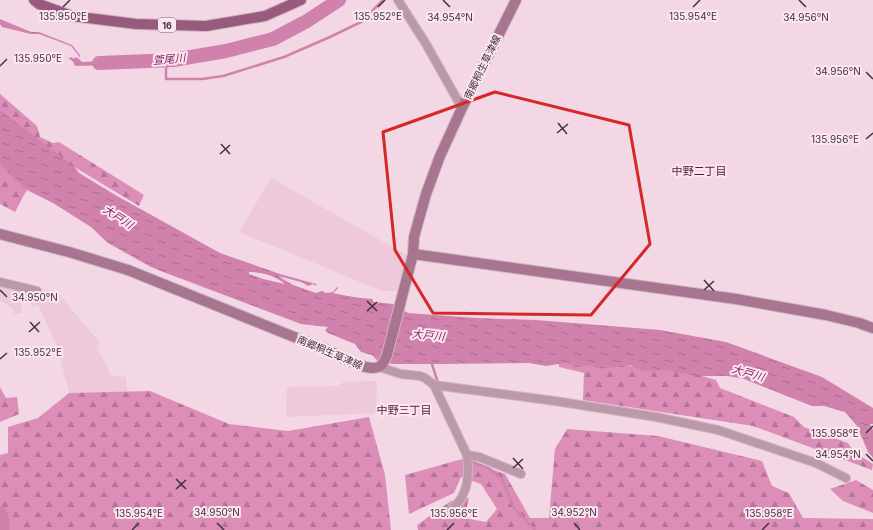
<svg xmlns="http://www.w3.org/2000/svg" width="873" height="530" viewBox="0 0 873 530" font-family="Inter,'Noto Sans JP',sans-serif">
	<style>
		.built { fill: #edc9db }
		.forest { fill: url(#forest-firs) }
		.water { fill: url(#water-ripples); fill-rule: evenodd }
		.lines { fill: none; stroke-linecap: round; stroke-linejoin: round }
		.stream { stroke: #d082ad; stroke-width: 2.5 }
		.river { stroke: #d082ad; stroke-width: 14 }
		.street-casing { stroke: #cfb6c3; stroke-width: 10 }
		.secondary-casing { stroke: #cfb6c3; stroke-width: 12 }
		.primary-casing { stroke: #cfb6c3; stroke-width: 12 }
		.street { stroke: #bc98ab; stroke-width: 8 }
		.secondary { stroke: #a87590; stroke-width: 10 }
		.primary { stroke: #995b7d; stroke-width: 10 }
		.marked { fill: none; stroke: #d62828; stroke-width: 3; stroke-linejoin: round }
		.ticks { fill: none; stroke: #3f343a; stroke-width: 1.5 }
		.labels { text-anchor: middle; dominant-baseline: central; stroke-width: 4; stroke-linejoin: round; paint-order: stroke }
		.shield { fill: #fde6f1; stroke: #786971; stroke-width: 1 }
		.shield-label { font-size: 9px; font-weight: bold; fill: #3f343a }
		.street-label { font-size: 10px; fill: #3f343a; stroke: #fde6f1 }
		.water-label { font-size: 11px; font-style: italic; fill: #80255e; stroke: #fde6f1 }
		.neighbourhood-label { font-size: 11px; fill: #53173d; stroke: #fde6f1 }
		.ticks-label { font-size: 10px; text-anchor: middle; fill: #3f343a; stroke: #fde6f1; stroke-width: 4; stroke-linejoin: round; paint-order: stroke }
	</style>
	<defs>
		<pattern id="forest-firs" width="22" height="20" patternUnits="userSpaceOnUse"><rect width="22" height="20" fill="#dc8eb9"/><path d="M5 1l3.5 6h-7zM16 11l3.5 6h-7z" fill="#b47597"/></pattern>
		<pattern id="water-ripples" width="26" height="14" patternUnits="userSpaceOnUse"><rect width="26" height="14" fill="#d082ad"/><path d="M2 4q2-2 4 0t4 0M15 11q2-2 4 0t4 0" fill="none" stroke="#aa6b8e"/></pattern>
	</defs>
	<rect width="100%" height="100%" fill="#f3d7e5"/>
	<!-- built -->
	<g class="built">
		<polygon points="271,178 408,256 397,291 382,291 239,232"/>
		<polygon points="0,280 34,288 54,291 61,297 100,343 97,350 106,363 110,375 126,377 127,395 70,396 56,343 38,305 32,307 29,301 21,303 22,313 14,314 13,308 0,301"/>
		<polygon points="367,381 377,381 376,413 286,417 287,387 337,386 344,382"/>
	</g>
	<!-- forest -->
	<g class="forest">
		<polygon points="0,94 37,126 40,137 53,143 59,142 144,195 139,206 53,154 0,113"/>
		<polygon points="0,155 30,187 24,195 15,212 0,204"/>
		<polygon points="559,359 681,370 716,380 720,388 794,417 804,427 848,443 854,452 873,464 872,470 753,426 583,400 584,373 559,367"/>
		<polygon points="0,387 6,398 17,397 19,414 0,422"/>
		<polygon points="150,391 229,424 288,431 369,417 385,475 391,530 0,530 0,455 8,453 8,427 38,418 69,393"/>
		<polygon points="567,429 658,436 762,461 772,486 789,493 803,518 873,519 873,530 418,530 417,525 451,501 469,498 464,518 486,522 497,509 481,484 461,477 454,493 409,514 405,475 462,459 505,474 530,518 549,518 555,449"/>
		<polygon points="856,480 873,490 873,513 843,501 830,489"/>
	</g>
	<!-- water -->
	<g class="water">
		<polygon points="0,19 31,32 39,32 72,45 80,55 79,59 82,62 122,60 112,65 76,66 74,65 74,63 70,59 67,60 71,57 74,59 75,57 79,59 79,56 71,46 39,34 31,34 2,27 0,24"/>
		<path d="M0 110 74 166 79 173 117 196 220 253 280 274 316 284 317 286 313 284 308 286 301 282 278 276 293 285 316 293 322 291 326 293 333 292 337 287 338 288 333 293C346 296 358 298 372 299L374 302 393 304 408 313 476 318 536 320 660 330 726 342 822 377 873 408V424H870L873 430V458L868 452 857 426 845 412 824 406H812L744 379 728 376H695L667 370 643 371 631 365 599 369 590 365 577 366 565 363 546 366 529 363 438 364H393L378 361 372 355 361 352 355 344 328 333 325 330 328 327 301 324 166 273 151 267 108 243 91 227 53 203 29 191 10 175 0 163ZM249 272C262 272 274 275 285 284L263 279 249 274Z"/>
	</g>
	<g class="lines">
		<!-- stream -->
		<g class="stream">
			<polyline points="163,61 166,67 166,79 202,79 223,76 284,57 330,37 361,22 383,0"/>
			<polyline points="431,361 438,383"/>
			<polyline points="473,462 490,469 502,479 514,508 535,530"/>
		</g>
		<!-- river -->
		<g class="river">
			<polyline points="99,63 173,60 226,51 273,39 307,21 339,0"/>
			<polyline points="0,513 3,523 2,530"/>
		</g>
		<defs>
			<g id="street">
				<polyline points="398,0 426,44 462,108"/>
				<polyline points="0,282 37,291"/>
				<polyline points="379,367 401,374 420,376 425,378 434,385 441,386 555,401 656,417 718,430 816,463 846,478"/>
				<polyline points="434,385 467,455 479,457 521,474"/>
				<path d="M445 515C449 511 454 508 457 504 469 490 469 472 467 455"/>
			</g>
			<g id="secondary">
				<path d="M0 234 69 252 128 270 329 351C341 356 366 372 378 367 383 366 385 359 387 355L413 254 414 237 426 194 440 156 462 108 516 0"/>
				<polyline points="413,254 736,299 826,315 859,323 873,328"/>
			</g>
			<polyline id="primary" points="34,0 39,4 72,16 136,24 206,26 265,16 301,0"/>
		</defs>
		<!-- street casing -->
		<use href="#street" class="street-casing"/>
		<!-- secondary casing -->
		<use href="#secondary" class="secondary-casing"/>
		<!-- primary casing -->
		<use href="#primary" class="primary-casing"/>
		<!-- street -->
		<use href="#street" class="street"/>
		<!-- secondary -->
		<use href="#secondary" class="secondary"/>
		<!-- primary -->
		<use href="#primary" class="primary"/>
	</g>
	<!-- marked area -->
	<path class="marked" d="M495 92 629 125 650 244 591 315 433 313 395 250 383 132Z"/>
	<!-- ticks -->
	<path class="ticks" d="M443 0 450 7M799 0 806 7M63 7 70 0M378 7 385 0M693 7 700 0M0 66 7 59M866 72 873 79M558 123 567 134M557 133 568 124M866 139 873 133M221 144 230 154M220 154 230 145M704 280 714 291M0 290 7 297M704 290 714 281M367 301 377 311M367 311 377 302M30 322 39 332M29 332 40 322M0 359 7 353M866 433 873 426M866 454 873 461M513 458 523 469M513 468 523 459M176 479 186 489M176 489 186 480M217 523 224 530M574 523 580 530M132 530 139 523M447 530 454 523M762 530 769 523"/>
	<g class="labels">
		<!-- shield labels -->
		<rect class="shield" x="158" y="18" width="18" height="14" rx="3"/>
		<g class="shield-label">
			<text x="167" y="25">16</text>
		</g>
		<!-- street labels -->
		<g class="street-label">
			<text transform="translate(482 67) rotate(-64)">南郷桐生草津線</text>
			<text transform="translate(330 352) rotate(23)">南郷桐生草津線</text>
		</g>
		<!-- water labels -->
		<g class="water-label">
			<text transform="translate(169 59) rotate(-5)">萱尾川</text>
			<text transform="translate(118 217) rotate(33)">大戸川</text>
			<text transform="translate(428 335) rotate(5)">大戸川</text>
			<text transform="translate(748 373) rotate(16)">大戸川</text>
		</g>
		<!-- neighbourhood labels -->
		<g class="neighbourhood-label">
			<text x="699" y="171">中野二丁目</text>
			<text x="404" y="410">中野三丁目</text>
		</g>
	</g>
	<g class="ticks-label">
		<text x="63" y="20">135.950°E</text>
		<text x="378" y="20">135.952°E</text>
		<text x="693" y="20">135.954°E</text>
		<text x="806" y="21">34.956°N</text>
		<text x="450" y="21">34.954°N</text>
		<text x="38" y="62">135.950°E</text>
		<text x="838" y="75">34.956°N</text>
		<text x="835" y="143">135.956°E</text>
		<text x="35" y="301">34.950°N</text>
		<text x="38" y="356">135.952°E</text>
		<text x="835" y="437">135.958°E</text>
		<text x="838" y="458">34.954°N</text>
		<text x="217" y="516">34.950°N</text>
		<text x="574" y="516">34.952°N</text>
		<text x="139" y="517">135.954°E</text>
		<text x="454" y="517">135.956°E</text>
		<text x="769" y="517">135.958°E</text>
	</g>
</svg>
